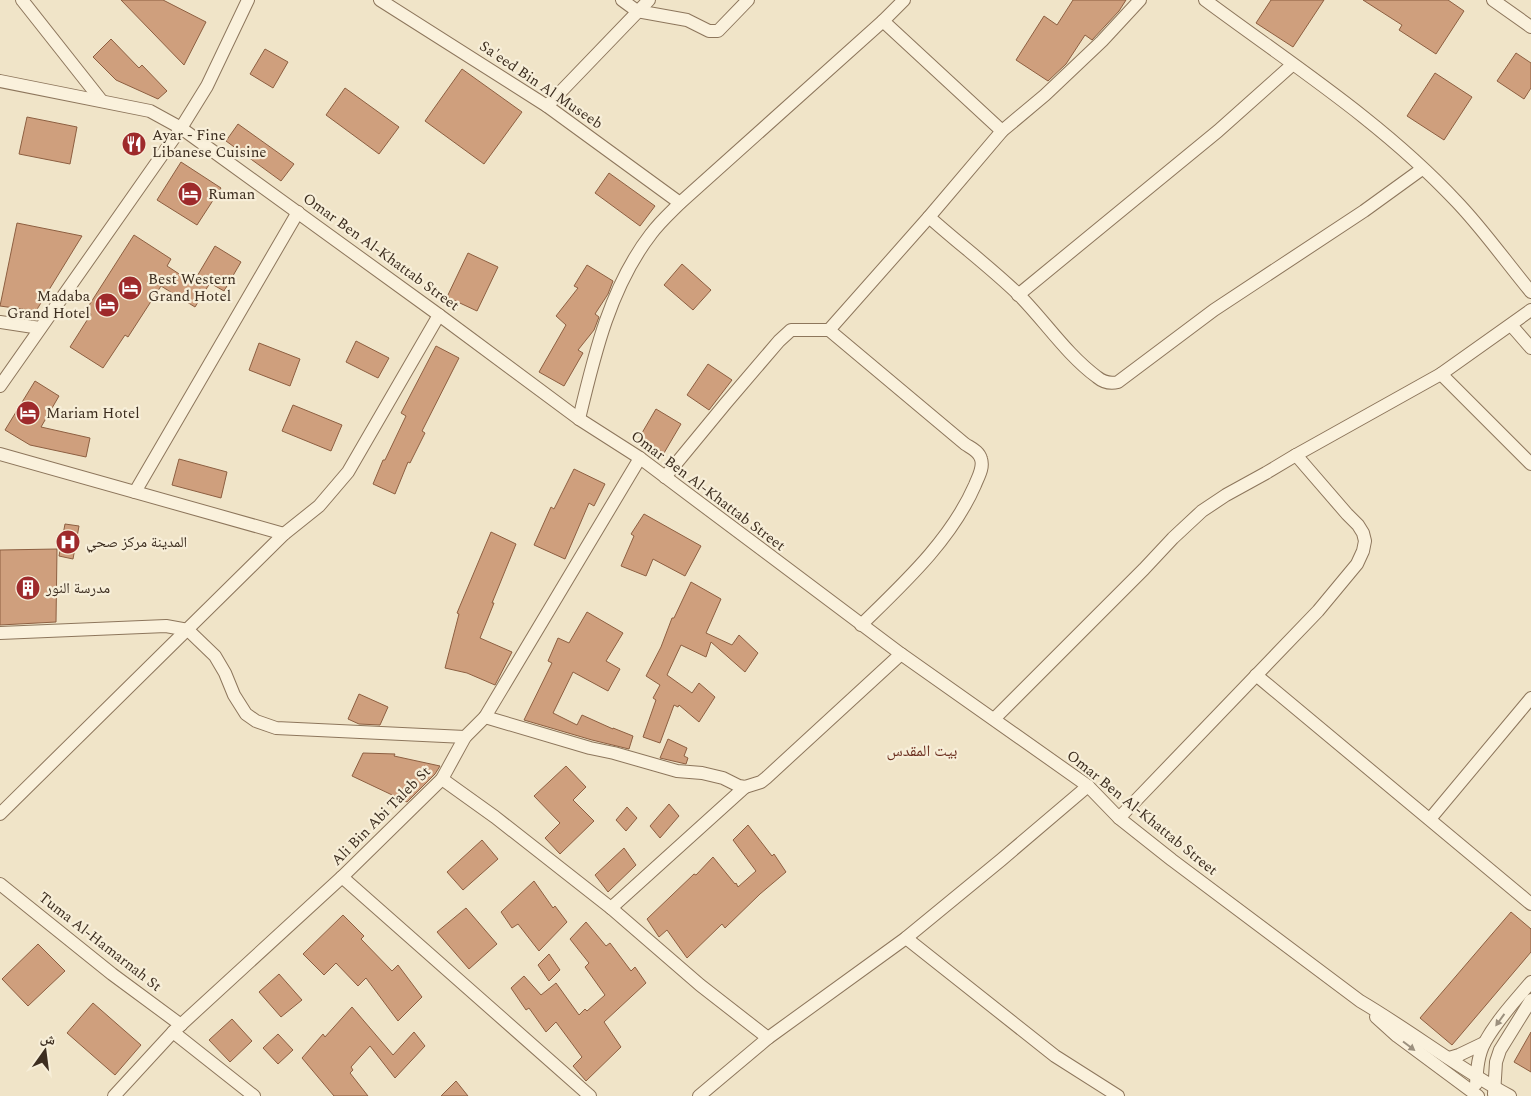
<svg xmlns="http://www.w3.org/2000/svg" width="1531" height="1096" viewBox="0 0 1531 1096" font-family="Spectral,'Noto Naskh Arabic',serif">
	<style>
		.building { fill: #cf9f7d; stroke: #8d5f41 }
		.lines { fill: none; stroke-linecap: round; stroke-linejoin: round }
		.minor-casing { stroke: #8d765c; stroke-width: 14 }
		.minor { stroke: #faf1dc; stroke-width: 12 }
		.oneway { fill: #9c907e }
		.labels { text-anchor: middle; dominant-baseline: central; stroke-width: 4.5; stroke-linejoin: round; paint-order: stroke }
		.street-label { font-size: 15px; fill: #3d2e20; stroke: #f7eed8 }
		.poi-label { font-size: 15px; fill: #3d2e20; stroke: #f7eed8; text-anchor: start }
		.neighbourhood-label { font-size: 16px; fill: #6b2e1e; stroke: #f7eed8 }
	</style>
	<rect width="100%" height="100%" fill="#f0e4c8"/>
	<!-- building -->
	<g class="building">
		<polygon points="121,0 163,0 206,22 184,65"/>
		<polygon points="1073,0 1126,0 1119,11 1092,40 1085,35 1066,64 1048,81 1016,60 1044,16 1057,25"/>
		<polygon points="1271,0 1324,0 1293,47 1256,23"/>
		<polygon points="1363,0 1448,0 1464,11 1436,54 1399,30 1402,25"/>
		<polygon points="111,39 139,68 142,65 167,91 158,99 116,80 93,57"/>
		<polygon points="265,49 288,62 273,88 250,74"/>
		<polygon points="1516,53 1531,63 1531,88 1524,99 1497,81"/>
		<polygon points="462,69 522,112 484,164 425,121"/>
		<polygon points="1435,73 1472,97 1444,140 1407,116"/>
		<polygon points="345,88 399,127 379,154 326,115"/>
		<polygon points="27,117 77,127 70,164 19,154"/>
		<polygon points="238,124 294,164 281,181 226,141"/>
		<polygon points="181,162 221,188 197,225 157,200"/>
		<polygon points="609,173 655,206 640,226 595,193"/>
		<polygon points="17,223 82,236 36,311 0,306"/>
		<polygon points="134,235 171,259 167,266 193,283 215,246 241,262 224,291 210,283 195,307 161,286 128,337 125,335 103,368 70,347 91,314 86,310"/>
		<polygon points="468,253 498,267 477,311 447,297"/>
		<polygon points="682,264 711,290 693,310 664,285"/>
		<polygon points="587,265 613,281 608,294 595,314 599,317 594,330 578,350 583,353 564,386 539,372 566,325 556,316 578,288 574,286"/>
		<polygon points="356,341 389,358 378,378 346,362"/>
		<polygon points="259,343 300,359 290,386 249,370"/>
		<polygon points="436,346 459,358 422,431 425,433 410,463 408,462 395,494 373,484 383,460 385,460 406,416 401,413"/>
		<polygon points="708,364 732,380 709,410 687,395"/>
		<polygon points="35,381 59,396 41,427 90,438 86,457 30,445 5,430"/>
		<polygon points="293,405 342,425 331,451 282,431"/>
		<polygon points="656,409 681,424 664,453 639,438"/>
		<polygon points="179,459 227,472 221,498 172,485"/>
		<polygon points="574,469 605,484 594,506 589,503 565,559 534,545 551,507 554,509"/>
		<polygon points="644,514 701,546 685,576 653,559 646,576 621,566 634,536 631,534"/>
		<polygon points="65,524 79,526 73,559 59,556"/>
		<polygon points="491,532 516,544 492,603 494,603 480,638 512,652 495,685 467,673 445,668 459,614 457,613"/>
		<polygon points="57,549 56,622 0,625 0,550"/>
		<polygon points="691,582 721,599 706,633 732,645 739,635 758,653 745,672 711,642 706,657 681,645 667,675 692,693 699,683 715,697 699,722 679,705 678,707 674,705 660,743 643,737 656,700 653,698 660,685 646,676 661,647 672,618 674,618"/>
		<polygon points="587,612 623,633 606,661 620,669 608,691 573,672 553,713 577,725 582,715 613,729 613,728 633,736 629,749 592,740 524,720 552,663 548,661 558,638 569,643"/>
		<polygon points="359,694 388,707 380,725 359,724 348,719"/>
		<polygon points="668,739 687,748 684,756 688,758 686,764 660,758"/>
		<polygon points="363,753 395,754 394,756 440,766 435,774 407,802 352,776"/>
		<polygon points="566,766 586,787 573,800 594,821 560,854 545,838 560,823 534,796"/>
		<polygon points="669,804 679,816 660,838 650,826"/>
		<polygon points="627,807 637,818 626,831 616,820"/>
		<polygon points="748,825 772,856 774,854 786,872 760,894 725,928 722,924 687,958 667,930 659,937 647,919 694,874 696,875 713,857 735,884 736,883 738,887 756,871 733,840"/>
		<polygon points="482,840 498,859 463,890 447,872"/>
		<polygon points="624,848 636,865 608,892 595,875"/>
		<polygon points="534,881 553,908 555,906 567,922 539,951 518,924 512,928 501,912"/>
		<polygon points="466,908 497,944 469,969 437,932"/>
		<polygon points="1511,912 1531,929 1531,952 1452,1045 1420,1018"/>
		<polygon points="343,915 364,936 361,939 392,971 398,965 422,997 398,1021 366,978 358,986 336,963 324,975 303,954"/>
		<polygon points="586,922 606,946 610,943 631,971 635,967 646,983 604,1022 621,1047 586,1081 573,1066 582,1057 556,1022 546,1032 529,1008 526,1010 511,988 524,976 541,995 556,983 579,1015 585,1009 587,1011 605,995 585,967 589,963 570,939"/>
		<polygon points="38,944 65,971 28,1006 2,979"/>
		<polygon points="549,954 560,970 549,981 538,965"/>
		<polygon points="279,974 302,1000 281,1017 259,992"/>
		<polygon points="93,1003 141,1045 115,1075 67,1033"/>
		<polygon points="352,1007 393,1055 414,1032 425,1046 395,1078 370,1046 351,1067 353,1070 350,1073 368,1096 334,1096 302,1058 323,1034 325,1037"/>
		<polygon points="232,1019 252,1041 230,1062 209,1040"/>
		<polygon points="1531,1032 1531,1072 1514,1062"/>
		<polygon points="278,1034 293,1050 278,1064 263,1048"/>
		<polygon points="456,1081 468,1096 441,1096"/>
	</g>
	<g class="lines">
		<defs>
			<g id="minor">
				<polyline points="22,0 101,100"/>
				<polyline points="380,0 547,106 680,203"/>
				<polyline points="622,0 637,11 687,20 709,31 718,31 748,0"/>
				<path d="M1205 0C1291 64 1382 122 1456 201 1483 229 1506 262 1531 292"/>
				<polyline points="1493,0 1531,27"/>
				<polyline points="883,21 1002,131"/>
				<path d="M0 81 150 111 181 128 439 315 579 419 640 458 901 654 1088 786 1119 818 1172 860 1360 1001C1411 1031 1458 1068 1510 1096"/>
				<polyline points="547,106 649,0"/>
				<path d="M929 217C958 243 990 267 1018 294 1045 321 1066 354 1097 377 1103 382 1110 384 1118 382L1214 310 1364 211 1422 169"/>
				<polyline points="1018,295 1218,131 1292,65"/>
				<polyline points="0,322 40,328"/>
				<polyline points="1511,325 1531,348"/>
				<polyline points="829,330 929,217 1002,131 1045,95 1102,41 1140,0"/>
				<polyline points="1441,374 1531,464"/>
				<polyline points="0,386 181,128 207,86 248,0"/>
				<path d="M579 419C594 356 610 287 651 234 659 223 670 213 680 203L883 21 904 0"/>
				<polyline points="0,454 284,534"/>
				<path d="M665 477 726 403 779 341 791 330H829L965 444C971 448 979 451 981 459 984 468 978 477 975 485 951 540 904 583 861 625"/>
				<polyline points="135,492 298,212"/>
				<polyline points="0,633 166,626 188,630 215,656 225,673 234,695 246,714 256,721 276,728 465,737"/>
				<polyline points="1256,675 1531,904"/>
				<polyline points="485,717 590,748 614,753 677,771 702,773 723,778 739,786 745,787 761,782 766,778 901,654"/>
				<polyline points="994,719 1144,569 1173,538 1202,511 1226,495 1266,473 1296,455 1441,374 1531,310"/>
				<polyline points="442,779 495,817 611,908 700,985 768,1038"/>
				<polyline points="0,814 284,534 319,506 348,472 439,315"/>
				<polyline points="1119,818 1318,611 1357,564 1363,551 1365,541 1363,533 1358,525 1347,514 1296,455"/>
				<polyline points="1430,819 1531,698"/>
				<polyline points="342,877 590,1096"/>
				<polyline points="0,884 112,974 181,1025"/>
				<polyline points="611,908 745,787"/>
				<polyline points="906,938 1055,1056 1118,1096"/>
				<polyline points="1376,1017 1397,1036 1478,1096"/>
				<polyline points="173,1032 254,1096"/>
				<polyline points="1449,1058 1459,1055 1484,1043"/>
				<path d="M1476 1084C1477 1070 1478 1054 1485 1042 1497 1020 1515 1001 1531 982"/>
				<polyline points="1494,1094 1496,1062 1500,1050 1531,1000"/>
				<polyline points="114,1096 173,1032 342,877 442,779 465,737 485,717 640,458"/>
				<polyline points="699,1096 768,1038 906,938 1001,860 1088,786"/>
			</g>
		</defs>
		<!-- minor casing -->
		<use href="#minor" class="minor-casing"/>
		<!-- minor -->
		<use href="#minor" class="minor"/>
	</g>
	<!-- one-way arrows -->
	<defs><path id="oneway-solid" d="M-6-.8H1V-3.2L6.5 0L1 3.2V.8H-6Z" transform="scale(1.25)"/></defs>
	<g class="oneway">
		<use href="#oneway-solid" transform="translate(1500 1020) rotate(126)"/>
		<use href="#oneway-solid" transform="translate(1409 1046) rotate(37)"/>
	</g>
	<!-- icons -->
	<defs>
		<symbol id="restaurant-disc" viewBox="-11 -11 22 22"><circle r="9.5" fill="#9e2a2b" stroke="#f7eed8"/><path d="M-5-6h1v4h1v-4h1v4h1v-4h1v5L-1.5 .5V6h-2V.5L-5-1ZM5-6V6H3V1.5H1.5Q1.5-4 5-6Z" fill="#fff"/></symbol>
		<symbol id="hotel-disc" viewBox="-11 -11 22 22"><circle r="9.5" fill="#9e2a2b" stroke="#f7eed8"/><path d="M-6-4.5h1.5V1H6V5H4.5V3h-9V5H-6ZM-4 0a1.8 1.8 0 1 1 3.6 0ZM.5 0V-2.5h3Q6-2.5 6 0Z" fill="#fff"/></symbol>
		<symbol id="hospital-disc" viewBox="-11 -11 22 22"><circle r="9.5" fill="#9e2a2b" stroke="#f7eed8"/><path d="M-5-5h3v3.5h4V-5h3V5h-3V1.5h-4V5h-3Z" fill="#fff"/></symbol>
		<symbol id="building-disc" viewBox="-11 -11 22 22"><circle r="9.5" fill="#9e2a2b" stroke="#f7eed8"/><path d="M-4-6H4V6H1V3H-1V6H-4ZM-2.5-4.3h1.7v1.8h-1.7ZM.8-4.3h1.7v1.8H.8ZM-2.5-1h1.7V.8h-1.7ZM.8-1h1.7V.8H.8Z" fill="#fff"/></symbol>
	</defs>
	<g fill-rule="evenodd">
		<use href="#restaurant-disc" x="120" y="130" width="28" height="28"/>
		<use href="#hotel-disc" x="176" y="180" width="28" height="28"/>
		<use href="#hotel-disc" x="116" y="274" width="28" height="28"/>
		<use href="#hotel-disc" x="93" y="291" width="28" height="28"/>
		<use href="#hotel-disc" x="14" y="399" width="28" height="28"/>
		<use href="#hospital-disc" x="54" y="528" width="28" height="28"/>
		<use href="#building-disc" x="14" y="574" width="28" height="28"/>
	</g>
	<g class="labels">
		<!-- street labels -->
		<g class="street-label">
			<text transform="translate(541 85) rotate(34)">Sa'eed Bin Al Museeb</text>
			<text transform="translate(381 252) rotate(36)">Omar Ben Al-Khattab Street</text>
			<text transform="translate(708 491) rotate(37)">Omar Ben Al-Khattab Street</text>
			<text transform="translate(1142 813) rotate(39)">Omar Ben Al-Khattab Street</text>
			<text transform="translate(381 816) rotate(-45)">Ali Bin Abi Taleb St</text>
			<text transform="translate(100 942) rotate(38)">Tuma Al-Hamarnah St</text>
		</g>
		<!-- poi labels -->
		<g class="poi-label">
			<text x="152" y="135">Ayar - Fine<tspan x="152" dy="17">Libanese Cuisine</tspan></text>
			<text x="208" y="194">Ruman</text>
			<text x="148" y="279">Best Western<tspan x="148" dy="17">Grand Hotel</tspan></text>
			<text x="90" y="296" text-anchor="end">Madaba<tspan x="90" dy="17">Grand Hotel</tspan></text>
			<text x="46" y="413">Mariam Hotel</text>
			<text x="86" y="542">المدينة مركز صحي</text>
			<text x="46" y="588">مدرسة النور</text>
		</g>
		<!-- neighbourhood labels -->
		<g class="neighbourhood-label">
			<text x="922" y="751">بيت المقدس</text>
		</g>
	</g>
	<!-- north arrow -->
	<g transform="translate(45 1051) rotate(14)" stroke="#f7eed8" stroke-width="4" paint-order="stroke">
	<path d="M0-4L9 19L0 12L-9 19Z" fill="#3d2e20"/>
	<text y="-8" font-size="14" font-weight="bold" text-anchor="middle" fill="#3d2e20">ش</text>
	</g>
</svg>
